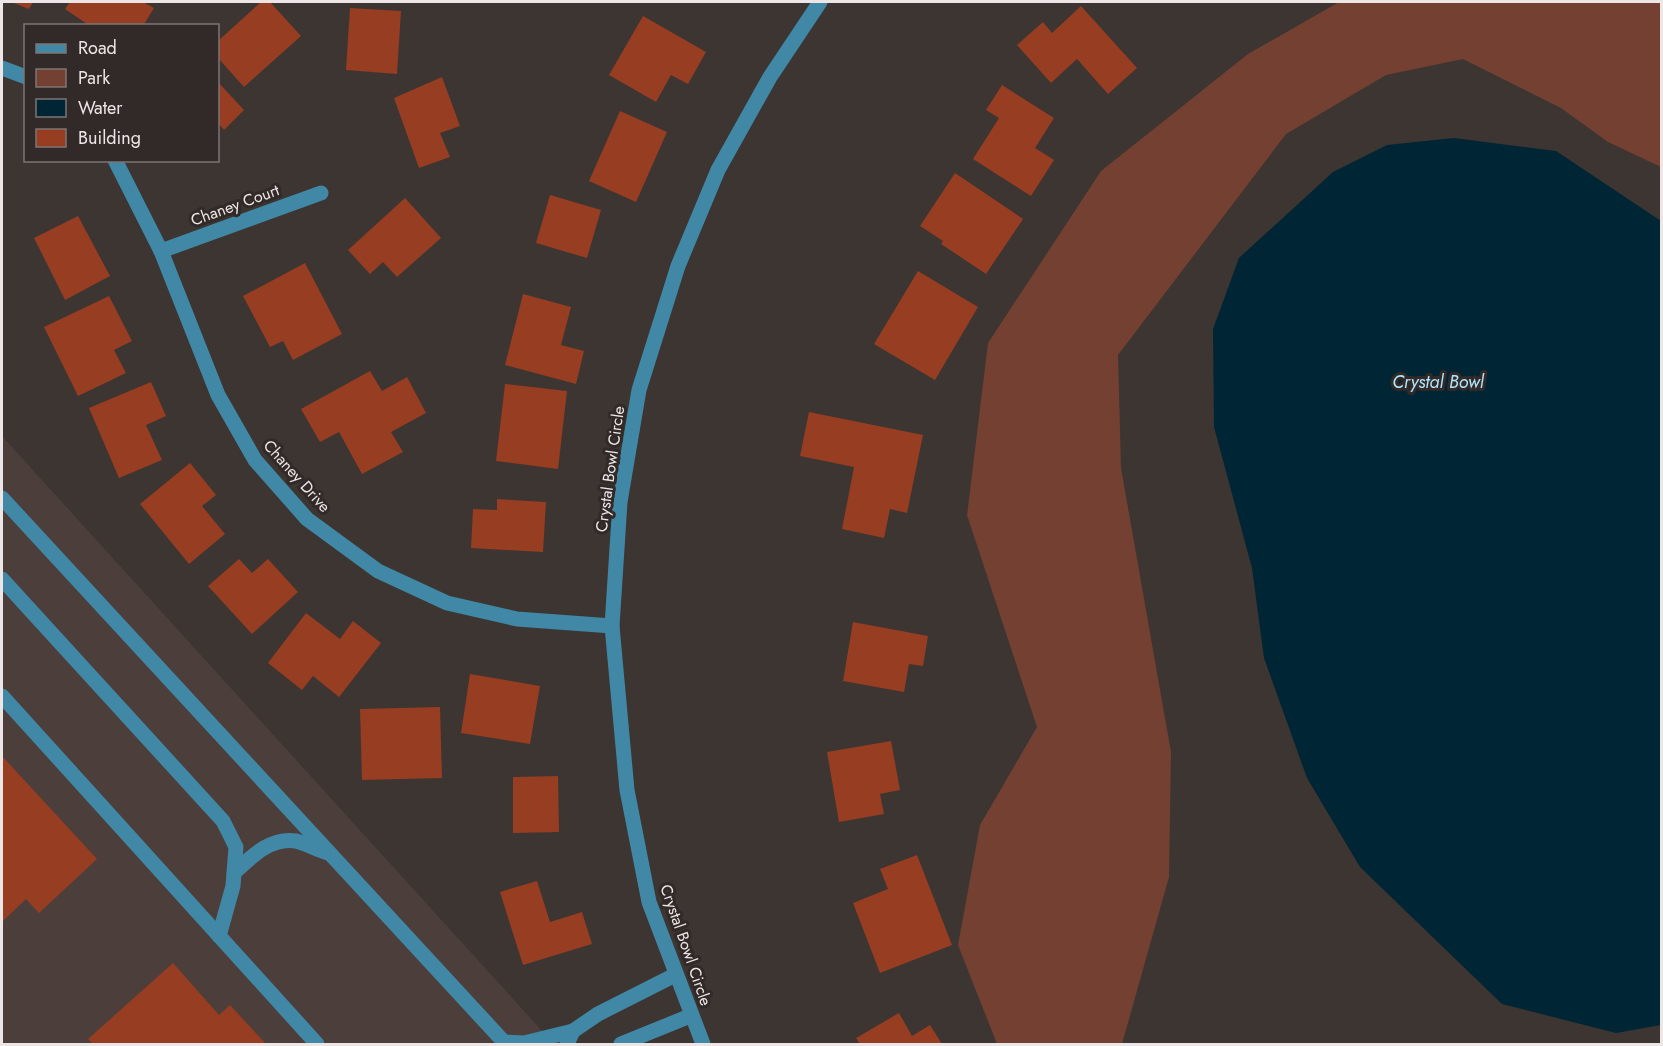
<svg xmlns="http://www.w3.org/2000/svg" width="1663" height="1046" viewBox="0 0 1663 1046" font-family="Jost,sans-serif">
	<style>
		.built { fill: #4c3e3a }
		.green { fill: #744031 }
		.water { fill: #002534 }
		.building { fill: #973d22 }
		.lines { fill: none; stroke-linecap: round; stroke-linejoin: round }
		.minor { stroke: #4088a5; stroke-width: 15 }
		.labels { text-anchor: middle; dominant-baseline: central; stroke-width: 6; stroke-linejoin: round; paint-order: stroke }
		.street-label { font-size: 16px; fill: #ece7e6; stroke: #312a28 }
		.water-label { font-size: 18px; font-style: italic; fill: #afe4fb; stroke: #312a28 }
	</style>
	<rect width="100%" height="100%" fill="#3c3532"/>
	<!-- built -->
	<polygon class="built" points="2,436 554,1044 2,1044"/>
	<!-- green -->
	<polygon class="green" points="1339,2 1661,2 1661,167 1608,142 1561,108 1463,59 1386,75 1286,134 1118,355 1121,468 1171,752 1169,877 1122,1044 997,1044 958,945 980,825 1037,727 967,515 988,343 1101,171 1248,54"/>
	<!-- water -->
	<polygon class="water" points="1454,138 1556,151 1661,221 1661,1025 1616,1033 1502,1004 1360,867 1307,778 1264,658 1252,568 1214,427 1213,329 1239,258 1333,172 1387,145"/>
	<!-- building -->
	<g class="building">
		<polygon points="11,2 33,2 29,9"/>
		<polygon points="70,2 143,2 154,8 143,26 90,26 65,9"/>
		<polygon points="261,2 270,2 301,36 244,87 218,58 218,41"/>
		<polygon points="1081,6 1137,68 1108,94 1077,59 1051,83 1017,45 1043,22 1052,33"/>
		<polygon points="350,8 401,11 397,74 346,70"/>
		<polygon points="643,16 706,52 688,84 671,75 656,102 609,75"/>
		<polygon points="442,77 460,126 440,133 450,157 419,168 394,98"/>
		<polygon points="218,82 244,110 224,130 218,123"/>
		<polygon points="1002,85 1054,118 1035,148 1054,160 1031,196 973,159 999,118 986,110"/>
		<polygon points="620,111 667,132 636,202 589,181"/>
		<polygon points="955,173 1023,219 986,274 941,244 943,241 920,226"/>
		<polygon points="550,195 601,210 587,258 536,243"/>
		<polygon points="405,198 441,238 397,277 383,262 370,274 348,250"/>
		<polygon points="78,216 110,276 65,300 34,238"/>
		<polygon points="305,263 342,334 293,360 283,341 270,347 243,296"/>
		<polygon points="918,271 978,307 935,380 874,344"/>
		<polygon points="523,294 571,307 561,345 584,351 576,384 505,365"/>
		<polygon points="109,296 132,341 114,350 126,373 78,396 44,327"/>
		<polygon points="370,371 382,391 407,377 426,413 391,432 403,452 362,474 339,432 320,442 301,409"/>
		<polygon points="151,382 166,416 146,425 162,460 119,478 89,408"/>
		<polygon points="505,384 567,391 558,469 496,461"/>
		<polygon points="809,412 923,435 907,513 890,509 884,538 842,529 854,467 800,456"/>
		<polygon points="190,463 216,495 202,506 225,534 189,564 140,504"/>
		<polygon points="497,499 546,502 543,552 471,548 473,509 497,510"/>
		<polygon points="239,559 252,573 268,559 298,592 252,634 208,586"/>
		<polygon points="306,613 340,639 353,621 381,643 339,697 313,676 302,690 268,663"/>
		<polygon points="853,622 928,636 923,666 909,664 904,692 843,681"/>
		<polygon points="470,674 540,686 530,744 461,733"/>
		<polygon points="440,707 442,778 362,780 360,709"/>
		<polygon points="891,741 900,790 880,794 884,814 839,822 827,752"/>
		<polygon points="2,756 97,859 39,913 26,899 2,922"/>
		<polygon points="558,776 559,832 513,833 513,777"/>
		<polygon points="917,855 952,945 880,973 853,903 888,889 880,869"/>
		<polygon points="537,881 550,922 582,912 592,944 523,965 500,892"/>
		<polygon points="173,963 219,1015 230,1005 266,1044 93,1044 88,1039"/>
		<polygon points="899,1013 912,1036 930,1025 942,1044 860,1044 856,1038"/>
	</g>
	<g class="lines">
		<!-- minor -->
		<g class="minor">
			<polyline points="2,68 26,77"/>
			<polyline points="115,160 161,251 218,395 255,460 307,519 378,571 447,603 517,619 612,626"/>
			<polyline points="161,251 321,193"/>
			<polyline points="2,498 504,1042 524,1043 573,1031"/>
			<polyline points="2,579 223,821 236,847 233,886 219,936"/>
			<polyline points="2,696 317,1044"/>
			<path d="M234 873C251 857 270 837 296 841 307 844 318 850 328 853"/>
			<polyline points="567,1044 573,1031 598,1014 675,975"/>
			<polyline points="621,1044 690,1016"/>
			<polyline points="703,1044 649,902 627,790 612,626 620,502 639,390 678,266 718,170 770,77 820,2"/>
		</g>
	</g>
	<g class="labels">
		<!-- street labels -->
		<g class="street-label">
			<text transform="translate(235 205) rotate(-20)">Chaney Court</text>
			<text transform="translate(610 469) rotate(-82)">Crystal Bowl Circle</text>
			<text transform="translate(297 476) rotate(48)">Chaney Drive</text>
			<text transform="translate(686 945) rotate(71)">Crystal Bowl Circle</text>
		</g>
		<!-- water labels -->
		<g class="water-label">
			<text x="1438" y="382">Crystal Bowl</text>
		</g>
	</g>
	<!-- border -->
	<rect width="1663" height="1046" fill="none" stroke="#ece7e6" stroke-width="6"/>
	<!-- legend -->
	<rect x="24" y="24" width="195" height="138" fill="#312a28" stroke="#7c7674" stroke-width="1.5"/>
	<rect x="36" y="44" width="30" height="9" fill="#4088a5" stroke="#7c7674" stroke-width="1.5"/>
	<text x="78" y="54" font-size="18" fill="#ece7e6">Road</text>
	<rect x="36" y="69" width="30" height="18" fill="#744031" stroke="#7c7674" stroke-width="1.5"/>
	<text x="78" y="84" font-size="18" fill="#ece7e6">Park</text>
	<rect x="36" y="99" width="30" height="18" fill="#002534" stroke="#7c7674" stroke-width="1.5"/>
	<text x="78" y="114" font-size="18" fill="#ece7e6">Water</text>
	<rect x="36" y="129" width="30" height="18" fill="#973d22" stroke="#7c7674" stroke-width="1.5"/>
	<text x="78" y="144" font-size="18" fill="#ece7e6">Building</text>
</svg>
